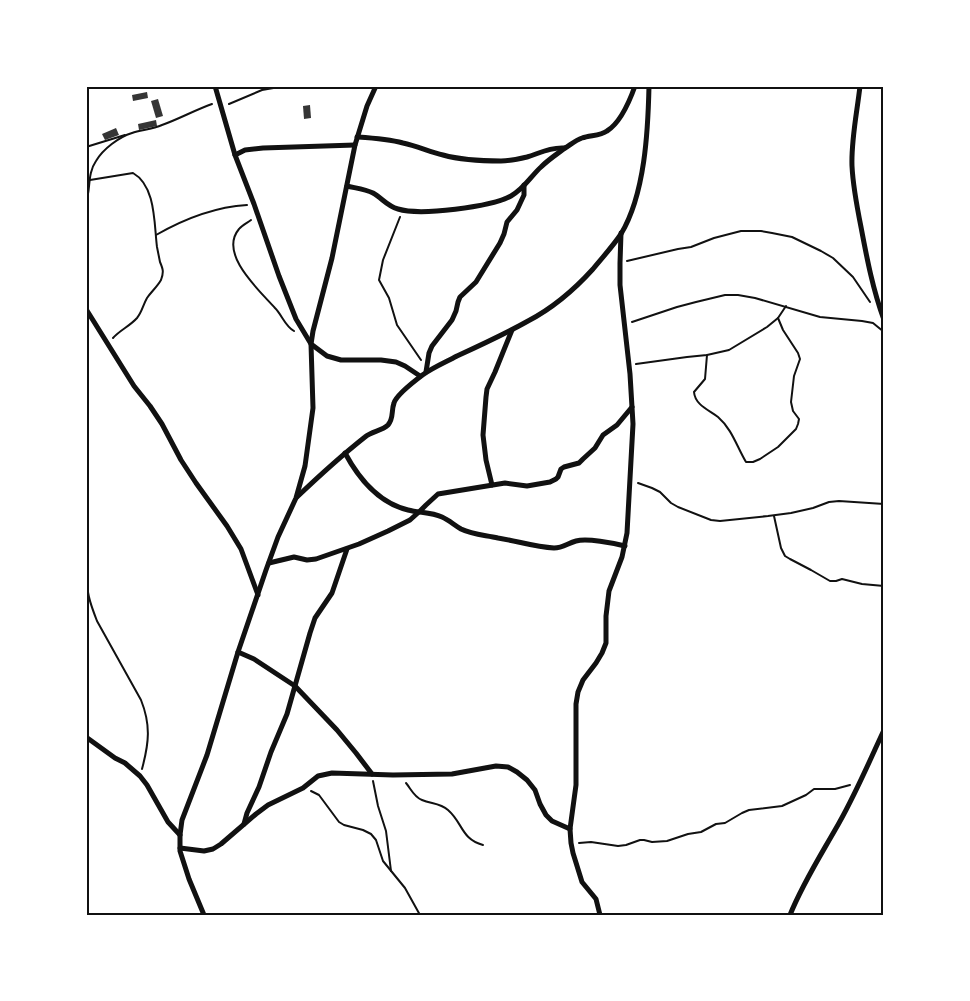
<svg xmlns="http://www.w3.org/2000/svg" width="970" height="1001" viewBox="0 0 970 1001" font-family="'Titillium Web',sans-serif">
	<style>
		.building { fill: #353535 }
		.lines { fill: none; stroke-linecap: round; stroke-linejoin: round }
		.path { stroke: #111; stroke-width: 2 }
		.minor { stroke: #111; stroke-width: 5 }
		.neatline { fill: none; stroke: #111; stroke-width: 2 }
	</style>
	<rect width="100%" height="100%" fill="#fff"/>
	<!-- building -->
	<g class="building">
		<polygon points="147,92 148,98 133,101 132,95"/>
		<polygon points="158,99 163,116 156,118 151,101"/>
		<polygon points="310,105 311,118 304,119 303,106"/>
		<polygon points="156,120 157,126 139,130 138,124"/>
		<polygon points="116,128 119,135 105,140 102,134"/>
	</g>
	<g class="lines">
		<!-- path -->
		<g class="path">
			<polyline points="229,104 262,90 285,86"/>
			<polyline points="86,147 125,135"/>
			<path d="M90 180 133 173C156 186 154 224 157 247 158 252 159 257 160 262 163 269 164 272 161 280 157 287 151 292 147 298 143 305 142 312 137 318 130 326 120 330 113 338"/>
			<path d="M86 202C91 189 87 174 96 161 103 149 119 137 132 133 142 130 153 129 162 125 179 119 195 110 212 104"/>
			<polyline points="400,217 383,260 379,280 389,298 397,325 421,360"/>
			<path d="M251 220C247 223 242 225 239 229 218 254 260 291 275 308 282 315 285 326 294 331"/>
			<path d="M156 235C184 219 214 207 247 205"/>
			<polyline points="627,261 678,249 691,247 714,238 741,231 761,231 772,233 792,237 821,251 833,258 853,277 870,302"/>
			<polyline points="632,322 677,307 696,302 725,295 738,295 755,298 820,317 862,321 873,323 884,332"/>
			<path d="M707 355 705 379 694 392C695 405 709 410 718 417 732 429 737 447 746 462H753L760 459 778 447 796 429 798 424 799 419 793 411 791 402 794 376 800 359 798 353 783 330 778 318"/>
			<polyline points="636,364 687,357 707,355 729,350 767,327 778,318 786,306"/>
			<polyline points="638,483 652,488 660,492 671,503 678,507 711,520 720,521 768,516 791,513 813,508 829,502 839,501 884,504"/>
			<polyline points="774,516 781,548 785,556 790,559 811,570 830,581 836,581 842,579 862,584 884,586"/>
			<path d="M86 552C88 562 86 571 87 581 87 595 92 608 97 621L141 700C151 725 149 743 142 769"/>
			<polyline points="373,781 378,806 386,831 391,871"/>
			<path d="M406 783C411 789 414 797 422 800 431 804 440 803 448 810 463 823 461 839 483 845"/>
			<polyline points="311,791 319,795 339,822 344,825 363,830 371,834 376,840 383,861 405,888 420,915"/>
			<polyline points="579,843 591,842 618,846 626,845 640,840 644,840 652,842 667,841 688,834 701,832 716,824 725,823 742,813 749,810 782,806 806,795 814,789 835,789 850,785"/>
		</g>
		<!-- minor -->
		<g class="minor">
			<polyline points="215,86 235,155 254,204 279,276 296,319 311,344 327,356 341,360 381,360 396,362 405,366 420,376"/>
			<path d="M860 86C857 113 851 140 852 166 853 187 857 207 861 227 867 259 873 290 884 320"/>
			<path d="M357 137C372 138 388 139 403 143 417 146 430 152 443 155 461 160 482 161 501 161 510 161 519 159 527 157 540 153 551 147 565 148"/>
			<polyline points="235,155 245,150 263,148 355,145"/>
			<path d="M347 186C355 188 365 189 373 193 382 198 387 206 398 209 420 216 491 207 511 196 524 189 531 176 541 167 548 160 557 154 565 148 570 145 576 140 582 138 590 135 600 136 607 131 620 123 630 100 635 86"/>
			<polyline points="86,309 134,386 150,406 162,424 181,460 196,483 227,526 241,549 258,595"/>
			<polyline points="426,372 429,353 432,346 452,320 456,311 458,302 460,297 476,282 500,243 504,234 507,222 517,210 524,195 524,185"/>
			<path d="M345 453C359 479 379 503 408 510 419 513 431 512 442 517 449 520 454 525 461 529 473 535 485 535 498 538 517 541 535 547 554 548 563 548 568 543 576 541 587 538 613 543 625 546"/>
			<polyline points="492,485 486,460 483,435 486,397 487,389 495,372 512,330"/>
			<path d="M297 497C319 476 341 456 365 437 372 431 382 431 388 425 394 418 391 411 394 403 397 394 416 380 424 374 434 367 446 362 457 356 481 345 505 334 528 321 553 308 574 290 593 269 602 258 613 246 621 234 645 194 648 131 649 86"/>
			<polyline points="269,563 294,557 307,560 316,559 359,544 388,531 410,520 420,511 426,505 438,494 505,483 527,486 550,482 556,479 558,477 561,469 564,467 579,463 583,459 595,448 603,435 617,425 632,407"/>
			<polyline points="238,652 254,659 295,686 337,730 356,753 372,774"/>
			<polyline points="86,737 115,758 125,763 140,776 147,785 168,822 180,835"/>
			<polyline points="244,824 247,813 259,787 271,752 287,714 310,633 315,618 332,593 347,549"/>
			<polyline points="180,848 204,851 213,849 221,844 256,814 268,805 303,788 318,776 332,773 393,775 452,774 496,766 508,767 517,772 527,780 535,790 540,804 546,815 552,821 570,829"/>
			<polyline points="204,915 189,879 180,851 180,835 182,820 207,755 238,652 266,570 278,537 296,498 305,466 313,408 311,344 313,331 332,258 355,145 367,106 376,86"/>
			<polyline points="600,915 596,899 582,882 573,853 571,843 570,829 576,785 576,704 578,692 583,680 596,663 602,653 606,643 606,616 609,591 622,557 627,533 633,424 630,374 620,285 620,263 621,233"/>
			<path d="M790 915C802 885 819 858 835 830 854 798 868 764 884 730"/>
		</g>
	</g>
	<!-- border -->
	<rect width="970" height="1001" fill="none" stroke="#ffffff" stroke-width="175"/>
	<rect x="88" y="88" width="794" height="826" class="neatline"/>
</svg>
